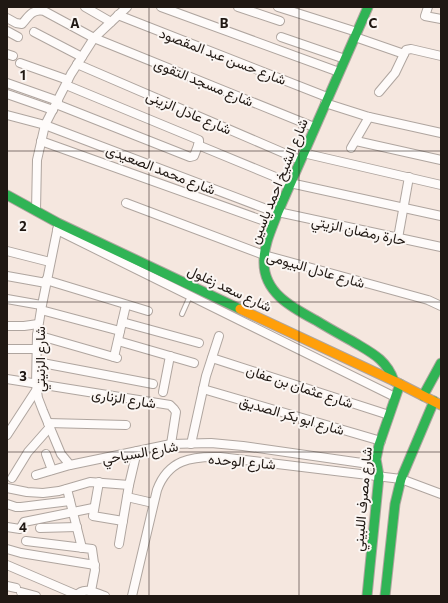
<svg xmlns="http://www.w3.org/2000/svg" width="448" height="603" viewBox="0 0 448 603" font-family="Commissioner,Vazirmatn,sans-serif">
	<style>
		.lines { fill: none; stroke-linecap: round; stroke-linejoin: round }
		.lane-casing { stroke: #afa59f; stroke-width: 6 }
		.street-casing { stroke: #afa59f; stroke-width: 10 }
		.fast-casing { stroke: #afa59f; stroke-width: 11 }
		.slow-casing { stroke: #afa59f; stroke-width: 11 }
		.lane { stroke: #fefbfa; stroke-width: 4 }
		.street { stroke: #fefbfa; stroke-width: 8 }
		.fast { stroke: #30b455; stroke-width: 9 }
		.slow { stroke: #ff9f0a; stroke-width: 9 }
		.grid { fill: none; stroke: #201813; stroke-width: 1; stroke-opacity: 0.55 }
		.labels { text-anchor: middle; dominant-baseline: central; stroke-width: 4; stroke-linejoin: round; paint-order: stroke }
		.street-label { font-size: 14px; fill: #201813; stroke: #fbf6f3 }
		.grid-label { font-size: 13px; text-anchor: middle; font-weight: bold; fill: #201813; stroke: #fbf6f3; stroke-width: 4; stroke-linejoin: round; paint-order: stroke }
	</style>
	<rect width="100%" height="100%" fill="#f5e7df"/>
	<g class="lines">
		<defs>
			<polyline id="lane" points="182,314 190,296"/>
			<g id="street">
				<polyline points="85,7 111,22"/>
				<polyline points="161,7 339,72"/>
				<polyline points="238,7 280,21"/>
				<polyline points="278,7 357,32"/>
				<polyline points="428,7 425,16 441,19"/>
				<polyline points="118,15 327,97"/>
				<path d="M7 18 16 23 22 24C28 17 33 8 44 11L94 38 314 127"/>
				<polyline points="7,31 18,37"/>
				<polyline points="34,32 82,57"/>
				<polyline points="281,37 345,59"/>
				<polyline points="355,37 404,54"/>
				<polyline points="7,54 13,56"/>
				<polyline points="20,63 68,80"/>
				<polyline points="77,64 300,160"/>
				<polyline points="7,83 58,101"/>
				<polyline points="379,92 395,73 406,50 411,49 441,56"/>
				<polyline points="7,94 53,110"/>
				<polyline points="325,103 369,117 441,133"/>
				<polyline points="56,104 190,157 194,156 199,143 199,140 66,85"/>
				<polyline points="7,115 45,125 277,213"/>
				<polyline points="41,141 273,224"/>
				<polyline points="356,141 441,160"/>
				<polyline points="198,145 290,183 441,216"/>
				<polyline points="351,148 369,117"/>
				<polyline points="303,153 441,185"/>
				<polyline points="126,203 264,255 428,300 441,306"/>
				<polyline points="36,211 37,160 45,125 71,74 94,38 127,7"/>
				<polyline points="278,212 441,247"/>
				<polyline points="58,226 41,310 37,335 36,384 38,398 43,411 61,454 70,465"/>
				<polyline points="57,230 395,397"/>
				<polyline points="398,238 409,177"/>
				<polyline points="7,251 50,262"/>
				<polyline points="7,276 46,283"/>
				<polyline points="46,280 148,311"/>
				<polyline points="7,299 41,305"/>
				<polyline points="41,310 120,331"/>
				<polyline points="122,322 199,343"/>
				<polyline points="7,326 24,326 38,324"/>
				<polyline points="37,335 117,358"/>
				<polyline points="118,341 194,363"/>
				<polyline points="7,349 37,349"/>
				<polyline points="114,357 126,305"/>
				<polyline points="212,358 389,415"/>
				<polyline points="37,362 153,384"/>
				<polyline points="7,379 170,405 174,409 176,412 171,444"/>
				<polyline points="203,389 381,441"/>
				<polyline points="163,392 170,356"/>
				<polyline points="48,423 126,425"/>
				<polyline points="7,435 37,389"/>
				<polyline points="191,444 206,376 219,336"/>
				<polyline points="46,454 52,470"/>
				<polyline points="36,475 70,465 171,444 211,443 243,446 376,465"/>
				<polyline points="12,478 28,452 50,427"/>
				<polyline points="99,482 93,516 123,521"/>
				<polyline points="7,488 27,492 43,493 59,491 90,482 129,485"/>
				<polyline points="67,489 82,548"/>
				<polyline points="127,497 153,503"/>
				<polyline points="7,504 16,507 21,507 70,501"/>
				<polyline points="7,527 20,529 24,522 93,508"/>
				<polyline points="40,528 77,527"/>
				<polyline points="26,541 92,549 95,570 91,591"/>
				<polyline points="119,544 129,485 137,451"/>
				<polyline points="7,549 21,553 95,565"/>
				<polyline points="7,565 77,595"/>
				<polyline points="7,586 16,588"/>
				<polyline points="21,592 36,596"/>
				<path d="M76 596C84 586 95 593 105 596"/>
				<path d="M132 596 157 490C168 460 191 456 220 457L401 479 441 494"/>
			</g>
			<g id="fast">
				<path d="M368 7 278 212C272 228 264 244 264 261 263 293 293 308 317 321 330 329 343 336 357 344 374 354 387 361 394 381"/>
				<polyline points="7,195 58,223 240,309"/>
				<polyline points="423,396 441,363"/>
				<polyline points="367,596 379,476 376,459 379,445 400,384"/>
				<polyline points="385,596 395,504 401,479 434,401"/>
			</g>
			<polyline id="slow" points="240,309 394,381 441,405"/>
		</defs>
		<!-- lane casing -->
		<use href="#lane" class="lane-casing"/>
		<!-- street casing -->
		<use href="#street" class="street-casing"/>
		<!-- fast casing -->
		<use href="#fast" class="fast-casing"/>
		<!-- slow casing -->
		<use href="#slow" class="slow-casing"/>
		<!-- lane -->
		<use href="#lane" class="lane"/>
		<!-- street -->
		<use href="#street" class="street"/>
		<!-- fast -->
		<use href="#fast" class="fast"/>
		<!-- slow -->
		<use href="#slow" class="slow"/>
	</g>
	<!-- grid -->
	<path class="grid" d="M149 7V596M299 7V596M7 151H441M7 302H441M7 452H441"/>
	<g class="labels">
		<!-- street labels -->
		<g class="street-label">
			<text transform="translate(223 56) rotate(21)">شارع حسن عبد المقصود</text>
			<text transform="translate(204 82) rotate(22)">شارع مسجد التقوى</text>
			<text transform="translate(189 112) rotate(23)">شارع عادل الزينى</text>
			<text transform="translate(161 169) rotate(21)">شارع محمد الصعيدى</text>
			<text transform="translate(278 181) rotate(-68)">شارع الشيخ احمد ياسين</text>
			<text transform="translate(359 230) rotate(12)">حارة رمضان الزيتي</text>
			<text transform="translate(316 269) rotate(16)">شارع عادل البيومى</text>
			<text transform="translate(230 288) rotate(25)">شارع سعد زغلول</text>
			<text transform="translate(39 359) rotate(-90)">شارع الزنيتي</text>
			<text transform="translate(300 386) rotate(18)">شارع عثمان بن عفان</text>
			<text transform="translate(124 398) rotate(9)">شارع الزنارى</text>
			<text transform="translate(292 415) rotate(16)">شارع ابو بكر الصديق</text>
			<text transform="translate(140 452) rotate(-10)">شارع السياحي</text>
			<text transform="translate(242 461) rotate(5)">شارع الوحده</text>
			<text transform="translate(362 499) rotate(-85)">شارع مصرف اللبيني</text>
		</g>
	</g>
	<g class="grid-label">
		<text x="75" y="28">A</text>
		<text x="224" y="28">B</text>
		<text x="373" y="28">C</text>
		<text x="23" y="80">1</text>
		<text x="23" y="231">2</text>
		<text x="23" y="381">3</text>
		<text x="23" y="532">4</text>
	</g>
	<!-- border -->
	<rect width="448" height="603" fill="none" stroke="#201813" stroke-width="16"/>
</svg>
